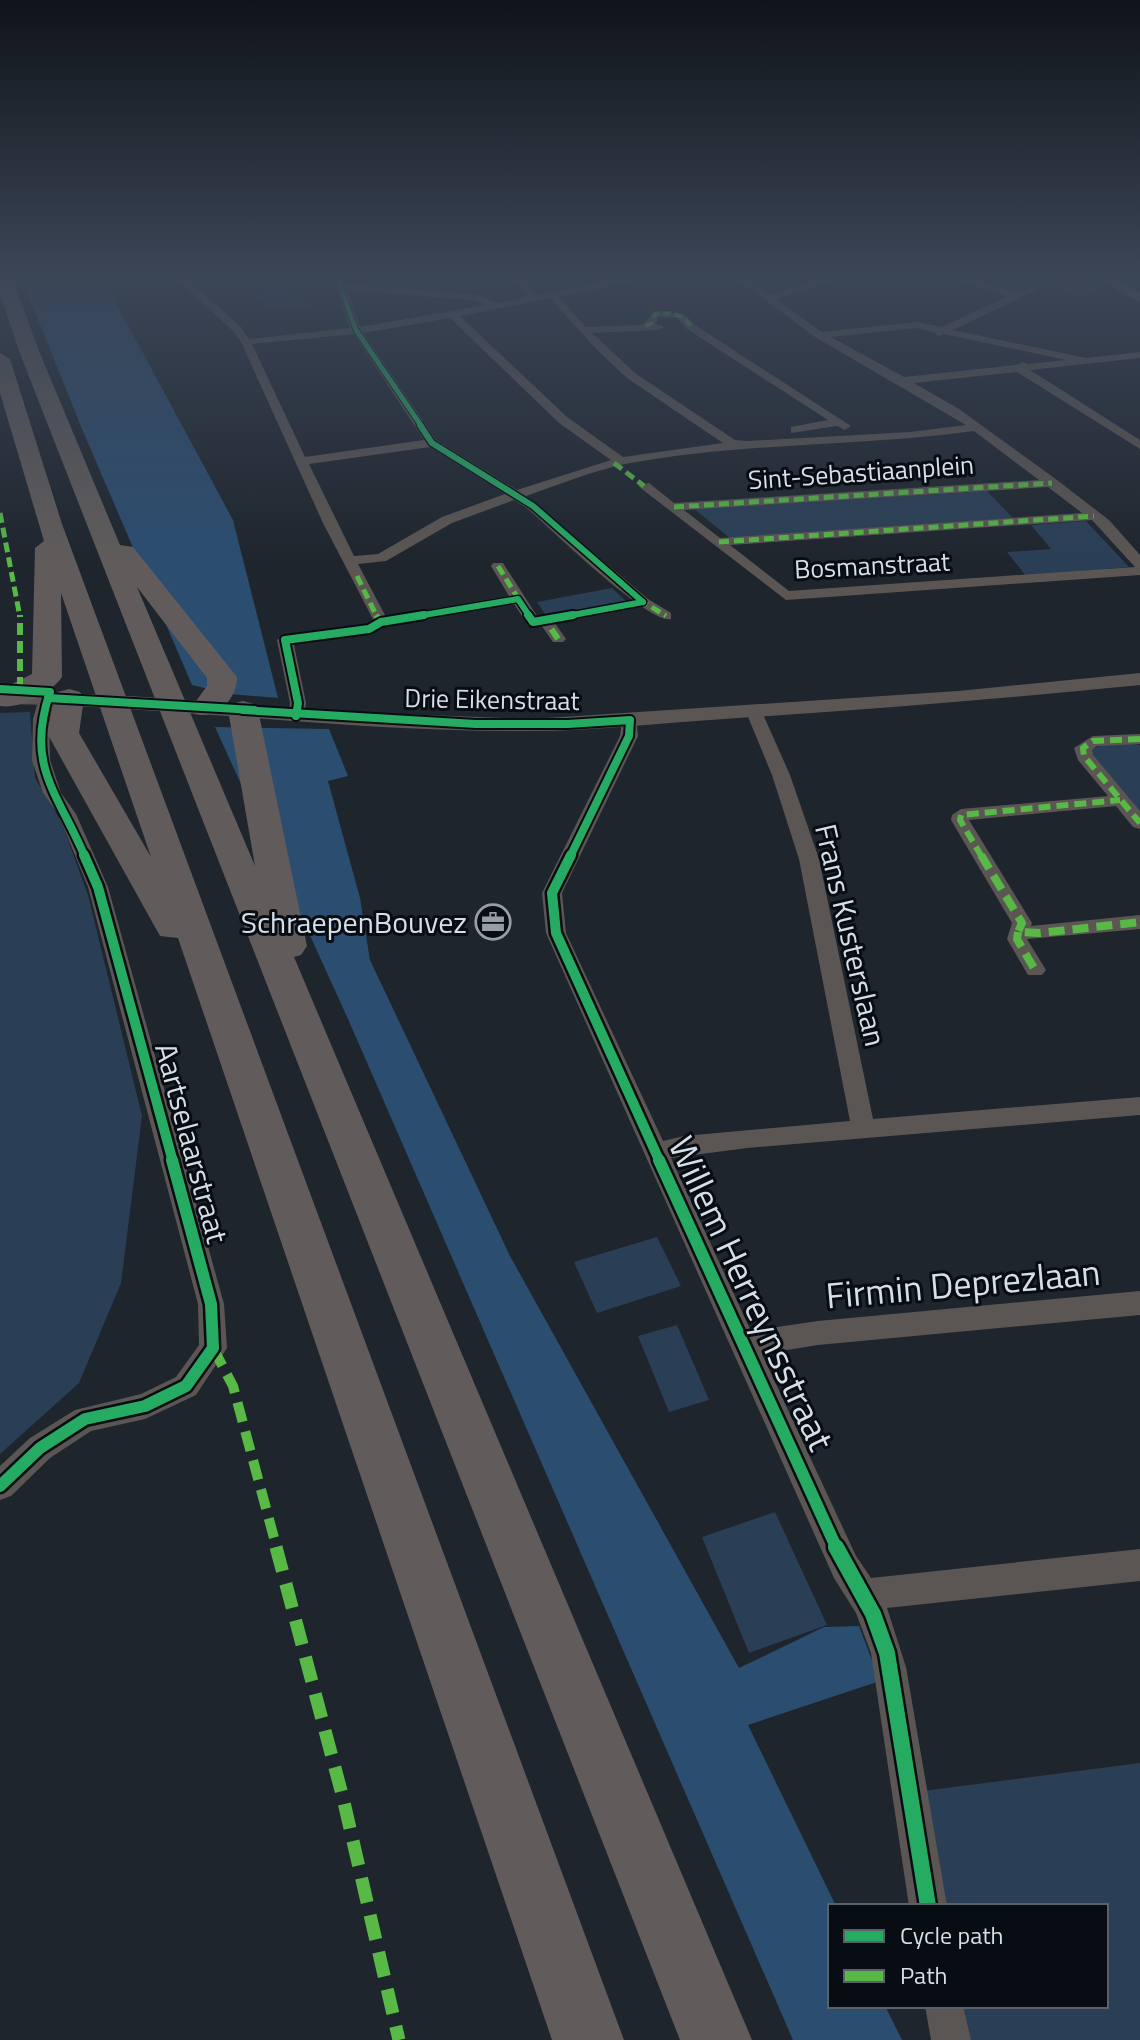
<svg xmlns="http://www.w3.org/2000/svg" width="1140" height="2040" viewBox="0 0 1140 2040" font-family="'Titillium Web',sans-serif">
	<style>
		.built { fill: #1a293b }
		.education { fill: #33252e }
		.green { fill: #2a3f56 }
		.forest { fill: #2b4d70 }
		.building { fill: #433d3d }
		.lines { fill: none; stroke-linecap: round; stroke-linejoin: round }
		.minor { fill: #5b5653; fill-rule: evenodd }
		.tertiary { fill: #5b5653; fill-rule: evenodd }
		.secondary { fill: #69615d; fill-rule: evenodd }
		.motorway { fill: #615c5b; fill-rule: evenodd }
		.quiet-far5 { stroke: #58b947; stroke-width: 4; stroke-dasharray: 8 4; stroke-linecap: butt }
		.quiet-far4 { stroke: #58b947; stroke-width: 5; stroke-dasharray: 10 5; stroke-linecap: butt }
		.quiet-far3 { stroke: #58b947; stroke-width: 6; stroke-dasharray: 12 6; stroke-linecap: butt }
		.quiet-far2 { stroke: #58b947; stroke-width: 8; stroke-dasharray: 16 8; stroke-linecap: butt }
		.quiet-far1 { stroke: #58b947; stroke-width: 10; stroke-dasharray: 20 10; stroke-linecap: butt }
		.quiet { stroke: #58b947; stroke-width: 13; stroke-dasharray: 25 13; stroke-linecap: butt }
		.cycleway-far5-casing { stroke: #080d14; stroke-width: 7 }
		.cycleway-far4-casing { stroke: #080d14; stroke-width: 9 }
		.cycleway-far3-casing { stroke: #080d14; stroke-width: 12 }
		.cycleway-far2-casing { stroke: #080d14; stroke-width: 15 }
		.cycleway-far1-casing { stroke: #080d14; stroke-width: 17 }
		.cycleway-casing { stroke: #080d14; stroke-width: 21 }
		.cycleway-far5 { stroke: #26ab63; stroke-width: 5 }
		.cycleway-far4 { stroke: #26ab63; stroke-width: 6 }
		.cycleway-far3 { stroke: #26ab63; stroke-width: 8 }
		.cycleway-far2 { stroke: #26ab63; stroke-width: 10 }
		.cycleway-far1 { stroke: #26ab63; stroke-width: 12 }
		.cycleway { stroke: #26ab63; stroke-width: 16 }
		.labels { text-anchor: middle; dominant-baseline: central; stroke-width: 6; stroke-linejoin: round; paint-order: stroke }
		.far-street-label { font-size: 26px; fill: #d6dfe8; stroke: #080d14 }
		.poi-label { font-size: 30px; fill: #d6dfe8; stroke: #080d14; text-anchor: end }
		.street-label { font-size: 30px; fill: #d6dfe8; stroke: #080d14 }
		.near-street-label { font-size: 36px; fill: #d6dfe8; stroke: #080d14 }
	</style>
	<rect width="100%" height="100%" fill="#1e252d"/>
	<!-- built -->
	<polygon class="built" points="959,277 1087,277 1118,293 1072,298 1026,285 1009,292"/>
	<!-- education -->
	<polygon class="education" points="694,289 714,304 647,312 620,309 622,304"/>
	<!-- green -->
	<g class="green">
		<polygon points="236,277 268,277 310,308 274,310 256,297 262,295"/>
		<polygon points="987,491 1013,518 730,538 694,509"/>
		<polygon points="1086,521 1129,567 1026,576 1007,552 1051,549 1031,525"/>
		<polygon points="612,588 629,604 547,617 537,602"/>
		<polygon points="30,712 35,778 61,821 88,895 142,1116 121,1283 79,1383 0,1454 0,713"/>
		<polygon points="1130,743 1140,745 1140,817 1089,751 1101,745"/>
		<polygon points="657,1237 681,1286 597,1313 574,1262"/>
		<polygon points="677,1325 709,1400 669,1412 638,1336"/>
		<polygon points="775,1512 827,1625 749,1653 702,1537"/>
		<polygon points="1140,1763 1140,2040 960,2040 952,2006 1106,2006 1106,1906 939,1906 923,1791"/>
	</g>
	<!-- forest -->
	<g class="forest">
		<polygon points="21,277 102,277 233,520 278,698 229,694 192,685 82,429"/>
		<polygon points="215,727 329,729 348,776 328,781 360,898 370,960 510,1256 739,1668 824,1627 859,1626 880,1681 748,1725 836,1906 830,1906 830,2006 885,2006 902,2040 793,2040 348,1019"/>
	</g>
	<!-- building -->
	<polygon class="building" points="1076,279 1102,293 1073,296 1048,282"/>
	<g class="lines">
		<!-- minor -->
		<g class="minor">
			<path d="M175 277H185L241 327 249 339 350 328 332 277H342L344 284 474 294 497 303 527 297 514 277H523L537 295 630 277H651L559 297 586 327 642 325 655 311 684 314 695 325 851 426 845 430 837 426 791 433V427L828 420 687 329 677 318 659 317 656 324 664 327 659 330 592 333 635 373 735 440 747 441 910 432 966 425 815 337 735 277H746L770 295 832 277H848L776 299 822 332 917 322 942 327 1008 296 943 277H959L1016 292 1036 286V290L953 330 1086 358 1140 352V358L1030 370 1140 440V449L1017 372 914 383 959 409 1057 480 1109 520 1140 555V575L786 600 638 486 649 483 674 503 1039 480 974 431C858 447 740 442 625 464 592 471 558 485 526 496L648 599 671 613V619C648 624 551 529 528 509L514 500 452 523 386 561 358 564 386 617 509 596 491 566 493 563H503L537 616H550L566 639 563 642H553L541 625H528L514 604 376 625 323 523 241 342 233 331ZM347 290 473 300 486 305 360 327ZM550 298 598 351 627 378 723 443 623 457 567 417 460 316ZM450 318 559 423 611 460 517 490 436 440 363 333ZM917 328 934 332 938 336 944 334 1066 360 1028 364 1023 362 1016 365 904 377 831 337ZM354 334 424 440 305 457 252 344ZM430 447 505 494 442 517 378 554 354 556 309 464ZM1048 487 1082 513 720 538 684 510ZM1092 520 1135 567 789 591 730 545Z"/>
			<polygon points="285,635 293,640 306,703 304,716 296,721 288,716 290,703 277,640"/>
			<polygon points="45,700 53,705 49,719 50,760 61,793 76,814 108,887 224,1304 227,1348 196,1395 145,1419 91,1431 50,1458 11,1496 0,1500 0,1466 30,1438 75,1410 141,1394 176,1377 199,1345 198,1304 88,887 58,814 43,793 32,760 33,719 37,705"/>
			<polygon points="754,707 762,712 790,775 819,859 873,1119 1140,1097 1140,1115 747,1148 671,1158 751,1331 818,1321 1140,1291 1140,1315 818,1345 762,1354 856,1556 871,1578 1140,1549 1140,1581 887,1608 906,1667 947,1906 909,1906 871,1653 856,1613 834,1578 546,933 542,893 620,736 622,720 630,715 636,716 638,736 562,893 566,933 663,1141 684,1136 850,1121 799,859 772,775 746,712"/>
			<polygon points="1140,734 1140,744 1097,746 1092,750 1093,755 1140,811 1140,829 1133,827 1116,806 969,820 1032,923 1031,926 1140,915 1140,929 1027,939 1046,970 1042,975 1028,975 1007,939 1012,923 951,820 952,815 961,809 1108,796 1078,760 1074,748 1093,736"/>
			<polygon points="925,2006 963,2006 971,2040 931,2040"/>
		</g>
		<!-- tertiary -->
		<path class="tertiary" d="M1140 673V685C1001 699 863 710 724 719 660 723 595 731 531 731 353 733 178 706 0 704V692C99 693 198 699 296 710L532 719 958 691Z"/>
		<!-- secondary -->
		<polygon class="secondary" points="1094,277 1111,277 1140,293 1140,302"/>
		<!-- motorway -->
		<g class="motorway">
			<path d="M0 277H12L39 351 120 545 133 547 237 677C237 699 217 720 195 714L191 708 207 686V678L137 587 255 866 228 710 232 704 243 701 254 704 258 710 307 946 301 955 294 957 752 2040H680L19 351 0 293Z"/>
			<path d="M0 353 10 359 62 524 624 2040H552L178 938 160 936 47 733 54 698 58 692 69 689 80 692 84 698 79 733 151 857 61 593 62 677C50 694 20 709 0 706V690L32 674 35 548 44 541 0 393Z"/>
		</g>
		<!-- quiet-far5 -->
		<path class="quiet-far5" d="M646 326 652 323 655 314C670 312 683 313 691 327"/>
		<!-- quiet-far4 -->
		<g class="quiet-far4">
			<polyline points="614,463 644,486"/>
			<polyline points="674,507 1052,483"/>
			<polyline points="0,513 20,617"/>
			<polyline points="719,542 1094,516"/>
			<polyline points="498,566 521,603"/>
			<polyline points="357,576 377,617"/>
			<polyline points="639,599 666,616"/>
		</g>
		<!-- quiet-far3 -->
		<g class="quiet-far3">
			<polyline points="376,615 381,622 386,622"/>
			<polyline points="539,620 545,619 558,639"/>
			<polyline points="20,689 20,615"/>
			<polyline points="1140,739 1093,741 1083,748 1084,756 1140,823"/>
			<polyline points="982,857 960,820 961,815 1120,800"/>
		</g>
		<!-- quiet-far2 -->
		<g class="quiet-far2">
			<polyline points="981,855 1022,923 1018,932 1040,933 1140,922"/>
			<polyline points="1018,932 1017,939 1035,970"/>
		</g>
		<!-- quiet-far1 -->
		<polyline class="quiet-far1" points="213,1348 233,1386 277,1549"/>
		<!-- quiet -->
		<polyline class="quiet" points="276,1547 343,1798 399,2040"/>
		<defs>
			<polyline id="cycleway-far5" points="337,277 356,330 422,427"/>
			<g id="cycleway-far4">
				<polyline points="420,425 432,443 533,506 643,602"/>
				<polyline points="412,617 518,599 530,617"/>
				<polyline points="562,617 643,602"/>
			</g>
			<g id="cycleway-far3">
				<polyline points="528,615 533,622 573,615"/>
				<path d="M0 689 50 692C25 766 58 793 85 857"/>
				<polyline points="48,698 254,710"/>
				<polyline points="243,710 476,724 568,724 630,720 629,736 570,857"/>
				<polyline points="296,716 298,703 285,640 369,629 381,622 424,615"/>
			</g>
			<g id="cycleway-far2">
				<polyline points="84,855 98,887 173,1162"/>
				<polyline points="571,855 552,893 556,933 660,1162"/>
			</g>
			<g id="cycleway-far1">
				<polyline points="659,1160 837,1549"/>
				<polyline points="0,1486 40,1448 85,1419 145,1406 186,1386 213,1348 211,1304 172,1160"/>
			</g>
			<polyline id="cycleway" points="836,1547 873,1614 887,1653 928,1906"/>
		</defs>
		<!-- cycleway-far5 casing -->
		<use href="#cycleway-far5" class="cycleway-far5-casing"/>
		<!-- cycleway-far4 casing -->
		<use href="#cycleway-far4" class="cycleway-far4-casing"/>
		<!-- cycleway-far3 casing -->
		<use href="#cycleway-far3" class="cycleway-far3-casing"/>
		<!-- cycleway-far2 casing -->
		<use href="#cycleway-far2" class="cycleway-far2-casing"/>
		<!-- cycleway-far1 casing -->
		<use href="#cycleway-far1" class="cycleway-far1-casing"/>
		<!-- cycleway casing -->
		<use href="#cycleway" class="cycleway-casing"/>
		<!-- cycleway-far5 -->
		<use href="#cycleway-far5" class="cycleway-far5"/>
		<!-- cycleway-far4 -->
		<use href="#cycleway-far4" class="cycleway-far4"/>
		<!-- cycleway-far3 -->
		<use href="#cycleway-far3" class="cycleway-far3"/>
		<!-- cycleway-far2 -->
		<use href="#cycleway-far2" class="cycleway-far2"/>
		<!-- cycleway-far1 -->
		<use href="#cycleway-far1" class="cycleway-far1"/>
		<!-- cycleway -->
		<use href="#cycleway" class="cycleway"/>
	</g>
	<!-- sky -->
	<linearGradient id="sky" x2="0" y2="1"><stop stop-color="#101419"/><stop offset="0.49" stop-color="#3b4657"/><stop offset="1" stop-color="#3b4657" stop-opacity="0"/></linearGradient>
	<rect width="1140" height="563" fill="url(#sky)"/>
	<!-- icons -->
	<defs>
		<symbol id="office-ring" viewBox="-11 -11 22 22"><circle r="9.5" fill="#080d14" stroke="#969ea7" stroke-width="1.5"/><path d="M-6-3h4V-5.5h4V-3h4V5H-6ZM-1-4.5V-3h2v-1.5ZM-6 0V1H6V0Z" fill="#969ea7"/></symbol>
	</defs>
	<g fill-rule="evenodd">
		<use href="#office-ring" x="473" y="902" width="40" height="40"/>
	</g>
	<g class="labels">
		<!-- far-street labels -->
		<g class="far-street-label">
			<text transform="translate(861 472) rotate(-4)">Sint-Sebastiaanplein</text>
			<text transform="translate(872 565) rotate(-3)">Bosmanstraat</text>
			<text transform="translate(492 699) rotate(1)">Drie Eikenstraat</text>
		</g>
		<!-- poi labels -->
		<g class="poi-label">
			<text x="467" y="922">SchraepenBouvez</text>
		</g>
		<!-- street labels -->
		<g class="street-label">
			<text transform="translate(851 935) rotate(77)">Frans Kusterslaan</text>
			<text transform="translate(192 1143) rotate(75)">Aartselaarstraat</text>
		</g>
		<!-- near-street labels -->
		<g class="near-street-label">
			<text transform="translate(963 1283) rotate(-5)">Firmin Deprezlaan</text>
			<text transform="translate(752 1293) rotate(65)">Willem Herreynsstraat</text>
		</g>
	</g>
	<!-- legend -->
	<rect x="828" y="1904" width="280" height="104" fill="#080d14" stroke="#5a6169" stroke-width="2"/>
	<rect x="844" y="1930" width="40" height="12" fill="#26ab63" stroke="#5a6169" stroke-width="2"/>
	<text x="900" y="1944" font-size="24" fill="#d6dfe8">Cycle path</text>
	<rect x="844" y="1970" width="40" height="12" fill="#58b947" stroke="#5a6169" stroke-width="2"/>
	<text x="900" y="1984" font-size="24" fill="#d6dfe8">Path</text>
</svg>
